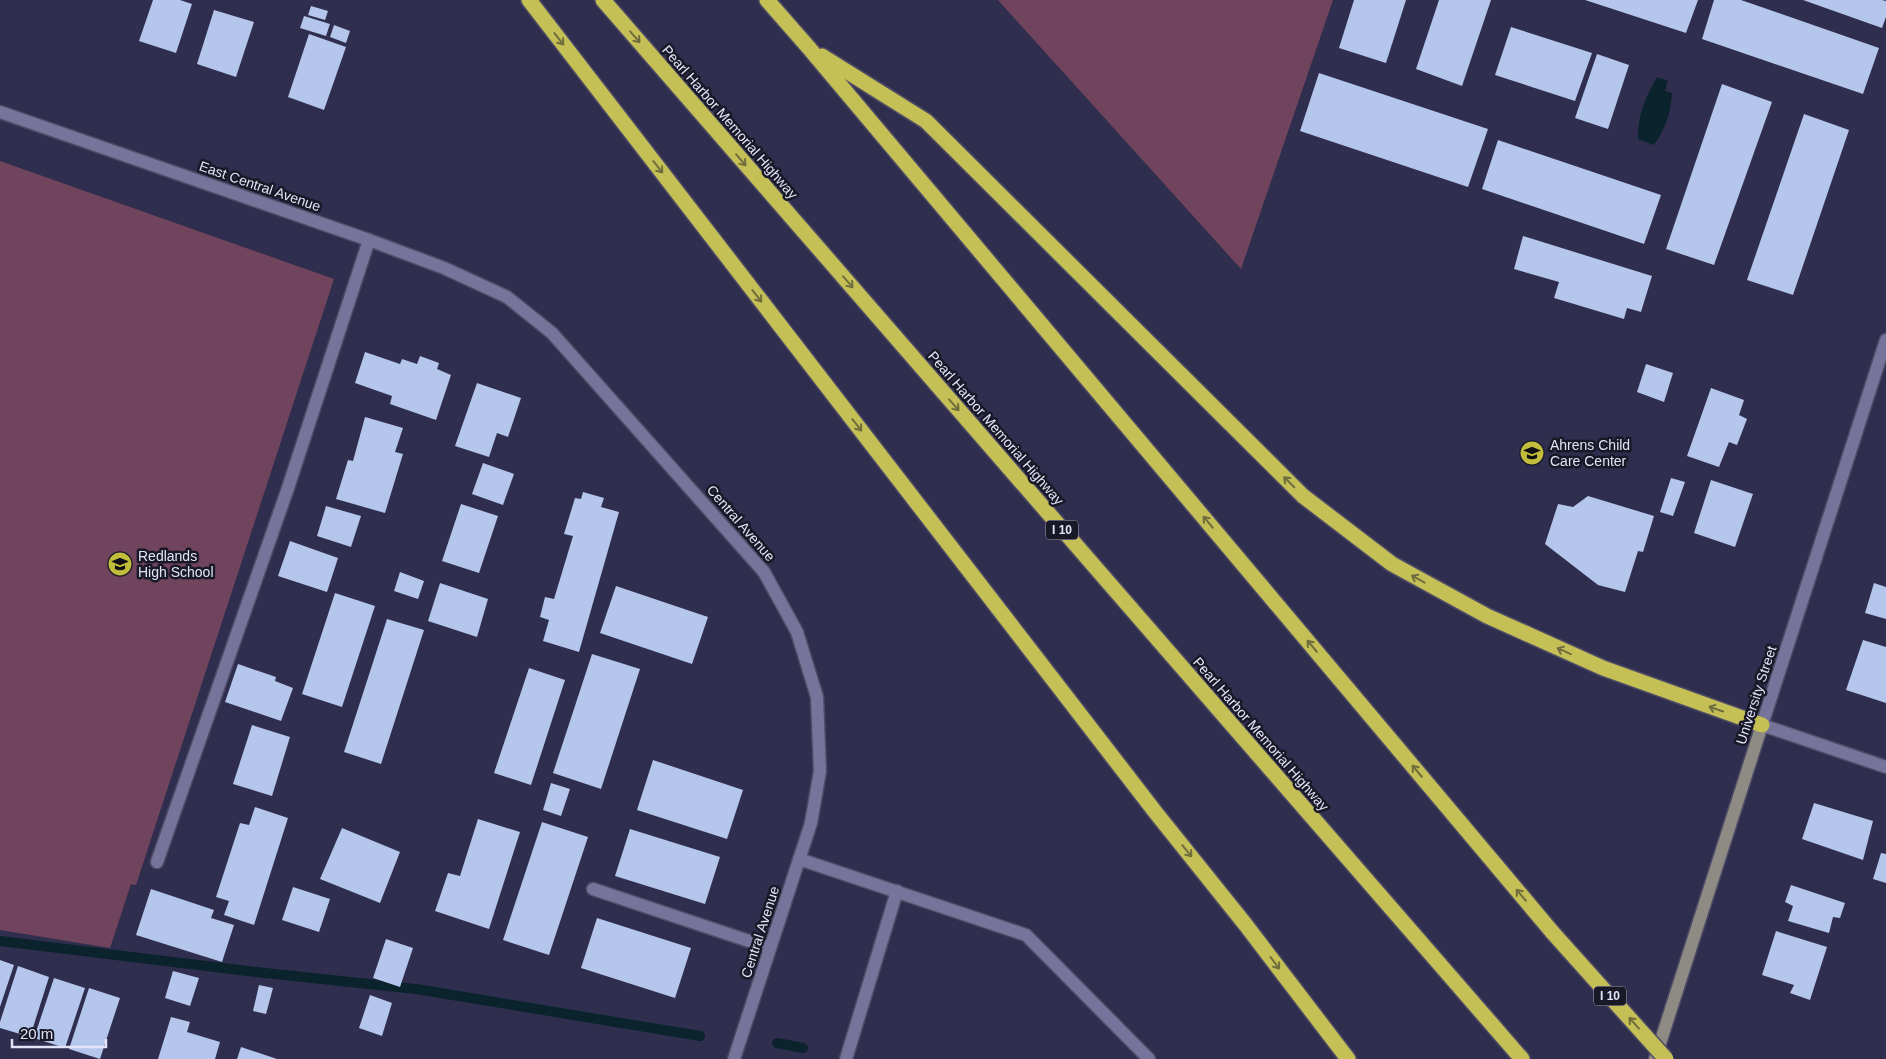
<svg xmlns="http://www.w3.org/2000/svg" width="1886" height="1059" viewBox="0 0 1886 1059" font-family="Helvetica,sans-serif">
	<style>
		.green { fill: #70445c }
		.water { fill: #0a232d }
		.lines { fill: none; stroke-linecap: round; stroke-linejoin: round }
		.stream { stroke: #0a232d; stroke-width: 10 }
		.building { fill: #b5c6ec }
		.service-casing { stroke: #4e4b66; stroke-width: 15 }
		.minor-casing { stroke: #4e4b66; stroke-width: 15 }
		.tertiary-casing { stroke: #4e4b66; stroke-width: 15 }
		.secondary-casing { stroke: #4e4b66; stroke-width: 15 }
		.motorway-casing { stroke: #4e4b66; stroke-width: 18 }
		.service { stroke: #76749a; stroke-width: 12 }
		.minor { stroke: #76749a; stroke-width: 12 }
		.tertiary { stroke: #76749a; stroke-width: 12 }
		.secondary { stroke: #8e8b85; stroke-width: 12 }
		.motorway { stroke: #c5c055; stroke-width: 15 }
		.motorway-bridge-casing { stroke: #4e4b66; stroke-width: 18; stroke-linecap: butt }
		.motorway-bridge { stroke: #c5c055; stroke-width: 15 }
		.oneway { stroke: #6f6c3e }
		.labels { text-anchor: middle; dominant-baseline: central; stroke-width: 5; stroke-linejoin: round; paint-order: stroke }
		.shield { fill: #191827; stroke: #a6a6b9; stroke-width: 1 }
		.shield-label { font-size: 12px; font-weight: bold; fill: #e3e3f8 }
		.street-label { font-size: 14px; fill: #e3e3f8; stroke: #191827 }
		.poi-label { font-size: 14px; fill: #e3e3f8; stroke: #191827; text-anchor: start }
	</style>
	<rect width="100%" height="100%" fill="#302e4e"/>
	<!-- green -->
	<g class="green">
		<polygon points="998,0 1333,0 1241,269"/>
		<polygon points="0,161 334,279 136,885 131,884 110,948 0,930"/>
	</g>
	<!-- water -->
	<path class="water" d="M1657 77 1668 81 1665 91 1672 93C1671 113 1665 129 1654 145L1638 139C1637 115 1646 97 1657 77Z"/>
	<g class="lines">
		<!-- stream -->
		<g class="stream">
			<polyline points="0,941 256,972 416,989 700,1036"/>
			<polyline points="777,1043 803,1048"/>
		</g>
	</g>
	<!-- building -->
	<g class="building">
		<polygon points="153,0 180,0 192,4 176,53 139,41"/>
		<polygon points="1354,0 1406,0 1386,63 1339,48"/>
		<polygon points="1439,0 1491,0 1462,86 1416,69"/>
		<polygon points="1585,0 1698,0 1686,33"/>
		<polygon points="1714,0 1741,0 1879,48 1863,94 1702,39"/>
		<polygon points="1803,0 1882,0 1886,1 1886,17 1882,28"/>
		<polygon points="311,6 328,11 325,20 308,15"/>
		<polygon points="214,10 254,22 236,77 197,64"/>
		<polygon points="304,16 330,24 326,36 300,28"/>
		<polygon points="334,25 350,31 346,43 330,37"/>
		<polygon points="1511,27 1592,53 1575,101 1495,75"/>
		<polygon points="309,34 346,47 324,110 288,97"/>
		<polygon points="1597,54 1629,65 1608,129 1575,118"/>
		<polygon points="1319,73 1488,129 1468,187 1300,131"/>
		<polygon points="1722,84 1772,102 1714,265 1666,249"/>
		<polygon points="1804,114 1849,130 1793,295 1747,280"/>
		<polygon points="1498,140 1661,195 1644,244 1482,189"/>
		<polygon points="1523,236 1652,276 1641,312 1627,308 1624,319 1554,298 1559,282 1514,269"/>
		<polygon points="365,352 400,364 402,359 417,364 420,356 439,363 437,369 451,375 436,420 390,404 392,396 355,383"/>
		<polygon points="1646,364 1673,373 1664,402 1637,392"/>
		<polygon points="477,383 521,398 508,437 497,433 489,457 455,446"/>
		<polygon points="1711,388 1744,400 1739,415 1747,419 1737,445 1729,442 1719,467 1687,456"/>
		<polygon points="365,417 403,428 395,452 403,454 385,513 336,499 348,460 353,461"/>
		<polygon points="483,463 514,474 503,505 472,494"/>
		<polygon points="1671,478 1685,482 1673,516 1660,512"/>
		<polygon points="1711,480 1753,494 1735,547 1694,533"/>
		<polygon points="583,492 604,498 601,507 619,512 579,652 543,641 549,620 540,617 545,597 554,599 573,536 564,534 575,498 581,499"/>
		<polygon points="1588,496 1654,516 1643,552 1638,551 1625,592 1598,585 1545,544 1558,504 1573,507"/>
		<polygon points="461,504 498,516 479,573 442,561"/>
		<polygon points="326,506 361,516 351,547 317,536"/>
		<polygon points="290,541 338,558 327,592 278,576"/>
		<polygon points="400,572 424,581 418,599 394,591"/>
		<polygon points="440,583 488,599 477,637 428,621"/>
		<polygon points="1874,583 1886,587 1886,619 1865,613"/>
		<polygon points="616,586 708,617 692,664 600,633"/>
		<polygon points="335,593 375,606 342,707 302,694"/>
		<polygon points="387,619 424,630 381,764 344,752"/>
		<polygon points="1863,640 1886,647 1886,703 1846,690"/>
		<polygon points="592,654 640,669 601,789 553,773"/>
		<polygon points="238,664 276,677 275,681 293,688 281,721 225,702"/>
		<polygon points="529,668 565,680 531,785 494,773"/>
		<polygon points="252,725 290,737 272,796 233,784"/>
		<polygon points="653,760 743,790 727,839 637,810"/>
		<polygon points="551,783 570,789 561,816 543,810"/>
		<polygon points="1814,803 1873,821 1863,860 1802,839"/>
		<polygon points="255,807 288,818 254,925 224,915 229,901 216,897 240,823 249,825"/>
		<polygon points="478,819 520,832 489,929 435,911 448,873 460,876"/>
		<polygon points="542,822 588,837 549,955 503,940"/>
		<polygon points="342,828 400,852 380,903 320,879"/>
		<polygon points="630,829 720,857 705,904 615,876"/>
		<polygon points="1881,853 1886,854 1886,883 1873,879"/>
		<polygon points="1791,885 1845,903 1840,918 1833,917 1829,933 1788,921 1793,906 1785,902"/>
		<polygon points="293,887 330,899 319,932 282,920"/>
		<polygon points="151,889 214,910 211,918 234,925 222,962 136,935"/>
		<polygon points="597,918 691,948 675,998 581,968"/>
		<polygon points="1776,931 1827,947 1810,1000 1790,993 1794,985 1762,975"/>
		<polygon points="386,939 413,948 400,987 373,978"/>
		<polygon points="0,960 14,965 0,1007"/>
		<polygon points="18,966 49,977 30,1037 0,1028 0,1022"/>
		<polygon points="173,971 199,978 190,1006 165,998"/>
		<polygon points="54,978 85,988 65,1048 34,1038"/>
		<polygon points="259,985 273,988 266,1014 253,1011"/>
		<polygon points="89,988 120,998 100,1059 69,1049"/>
		<polygon points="370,995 392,1003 382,1036 359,1028"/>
		<polygon points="171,1017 190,1022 187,1032 220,1042 215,1059 158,1059"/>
		<polygon points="241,1047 277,1059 237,1059"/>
	</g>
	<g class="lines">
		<defs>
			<g id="service">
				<polyline points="799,859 1026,935 1149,1059"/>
				<polyline points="157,862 288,488 369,240"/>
				<polyline points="593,889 770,948"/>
				<polyline points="846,1059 897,891"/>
			</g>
			<g id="minor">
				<polyline points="0,112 369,240 444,268 507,297 552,333 764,572 797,632 817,697 820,771 811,823 734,1059"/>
				<polyline points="1762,725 1886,767"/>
			</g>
			<polyline id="tertiary" points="1762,725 1886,340"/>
			<polyline id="secondary" points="1655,1059 1762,725"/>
			<g id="motorway">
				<polyline points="529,0 1156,813 1245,924 1348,1059"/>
				<polyline points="603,0 1522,1059"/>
				<polyline points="767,0 809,48 1553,933"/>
				<polyline points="822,56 926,121 1303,496 1392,564 1487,616 1603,668 1762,725"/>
			</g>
		</defs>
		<!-- service casing -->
		<use href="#service" class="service-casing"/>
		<!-- minor casing -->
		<use href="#minor" class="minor-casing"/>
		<!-- tertiary casing -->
		<use href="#tertiary" class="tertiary-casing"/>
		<!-- secondary casing -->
		<use href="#secondary" class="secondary-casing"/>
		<!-- motorway casing -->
		<use href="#motorway" class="motorway-casing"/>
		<!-- service -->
		<use href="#service" class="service"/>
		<!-- minor -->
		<use href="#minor" class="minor"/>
		<!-- tertiary -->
		<use href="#tertiary" class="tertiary"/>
		<!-- secondary -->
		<use href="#secondary" class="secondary"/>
		<!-- motorway -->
		<use href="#motorway" class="motorway"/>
		<defs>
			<polyline id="motorway-bridge" points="1553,933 1666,1059"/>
		</defs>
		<!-- motorway-bridge casing -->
		<use href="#motorway-bridge" class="motorway-bridge-casing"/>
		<!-- motorway-bridge -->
		<use href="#motorway-bridge" class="motorway-bridge"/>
	</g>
	<!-- one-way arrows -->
	<defs><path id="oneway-shaft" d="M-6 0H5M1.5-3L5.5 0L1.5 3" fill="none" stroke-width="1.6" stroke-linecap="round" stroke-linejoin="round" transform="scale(1.25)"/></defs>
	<g class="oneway">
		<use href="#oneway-shaft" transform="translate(635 37) rotate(49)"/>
		<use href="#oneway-shaft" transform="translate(559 39) rotate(52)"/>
		<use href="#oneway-shaft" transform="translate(741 160) rotate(49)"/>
		<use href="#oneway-shaft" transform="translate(658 167) rotate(52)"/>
		<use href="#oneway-shaft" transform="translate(848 282) rotate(49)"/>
		<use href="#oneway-shaft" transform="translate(757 296) rotate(52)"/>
		<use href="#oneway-shaft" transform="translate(954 405) rotate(49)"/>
		<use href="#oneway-shaft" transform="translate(857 425) rotate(52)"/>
		<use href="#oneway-shaft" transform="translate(1289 482) rotate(-135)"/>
		<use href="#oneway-shaft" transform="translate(1208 522) rotate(-130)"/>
		<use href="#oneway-shaft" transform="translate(1418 579) rotate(-151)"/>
		<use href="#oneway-shaft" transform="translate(1312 646) rotate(-130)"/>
		<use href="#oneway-shaft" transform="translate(1564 651) rotate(-156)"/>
		<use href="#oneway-shaft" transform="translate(1716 709) rotate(-161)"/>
		<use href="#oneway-shaft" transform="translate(1417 771) rotate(-130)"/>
		<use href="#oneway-shaft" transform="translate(1187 851) rotate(51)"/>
		<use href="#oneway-shaft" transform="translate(1521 895) rotate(-130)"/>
		<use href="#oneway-shaft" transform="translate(1275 963) rotate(53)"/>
		<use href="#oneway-shaft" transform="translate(1634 1023) rotate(-132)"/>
	</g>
	<!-- icons -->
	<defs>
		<symbol id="school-disc" viewBox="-11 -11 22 22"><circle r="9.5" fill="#c3bd3e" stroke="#191827"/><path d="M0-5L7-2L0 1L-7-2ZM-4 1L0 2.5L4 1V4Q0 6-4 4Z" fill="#111"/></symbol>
	</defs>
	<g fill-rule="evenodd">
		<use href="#school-disc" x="1518" y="439" width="28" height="28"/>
		<use href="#school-disc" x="106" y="550" width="28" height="28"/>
	</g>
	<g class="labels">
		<!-- shield labels -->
		<g class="shield">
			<rect x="1046" y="520.5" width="32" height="19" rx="4"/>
			<rect x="1594" y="986.5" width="32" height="19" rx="4"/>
		</g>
		<g class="shield-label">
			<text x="1062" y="530">I 10</text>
			<text x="1610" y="996">I 10</text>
		</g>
		<!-- street labels -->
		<g class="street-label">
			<text transform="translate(730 122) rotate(49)">Pearl Harbor Memorial Highway</text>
			<text transform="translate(260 186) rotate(19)">East Central Avenue</text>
			<text transform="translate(996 428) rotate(49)">Pearl Harbor Memorial Highway</text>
			<text transform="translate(741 523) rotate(49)">Central Avenue</text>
			<text transform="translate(1756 695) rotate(-72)">University Street</text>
			<text transform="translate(1261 734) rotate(49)">Pearl Harbor Memorial Highway</text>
			<text transform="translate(760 932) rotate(-72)">Central Avenue</text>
		</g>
		<!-- poi labels -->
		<g class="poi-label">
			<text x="1550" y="445">Ahrens Child<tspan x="1550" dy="16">Care Center</tspan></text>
			<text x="138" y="556">Redlands<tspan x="138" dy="16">High School</tspan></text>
		</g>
	</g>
	<!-- scale -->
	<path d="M12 1039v8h94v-8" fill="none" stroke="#e3e3f8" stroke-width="2.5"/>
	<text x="20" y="1039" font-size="15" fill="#e3e3f8" stroke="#191827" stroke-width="4" paint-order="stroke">20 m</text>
</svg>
